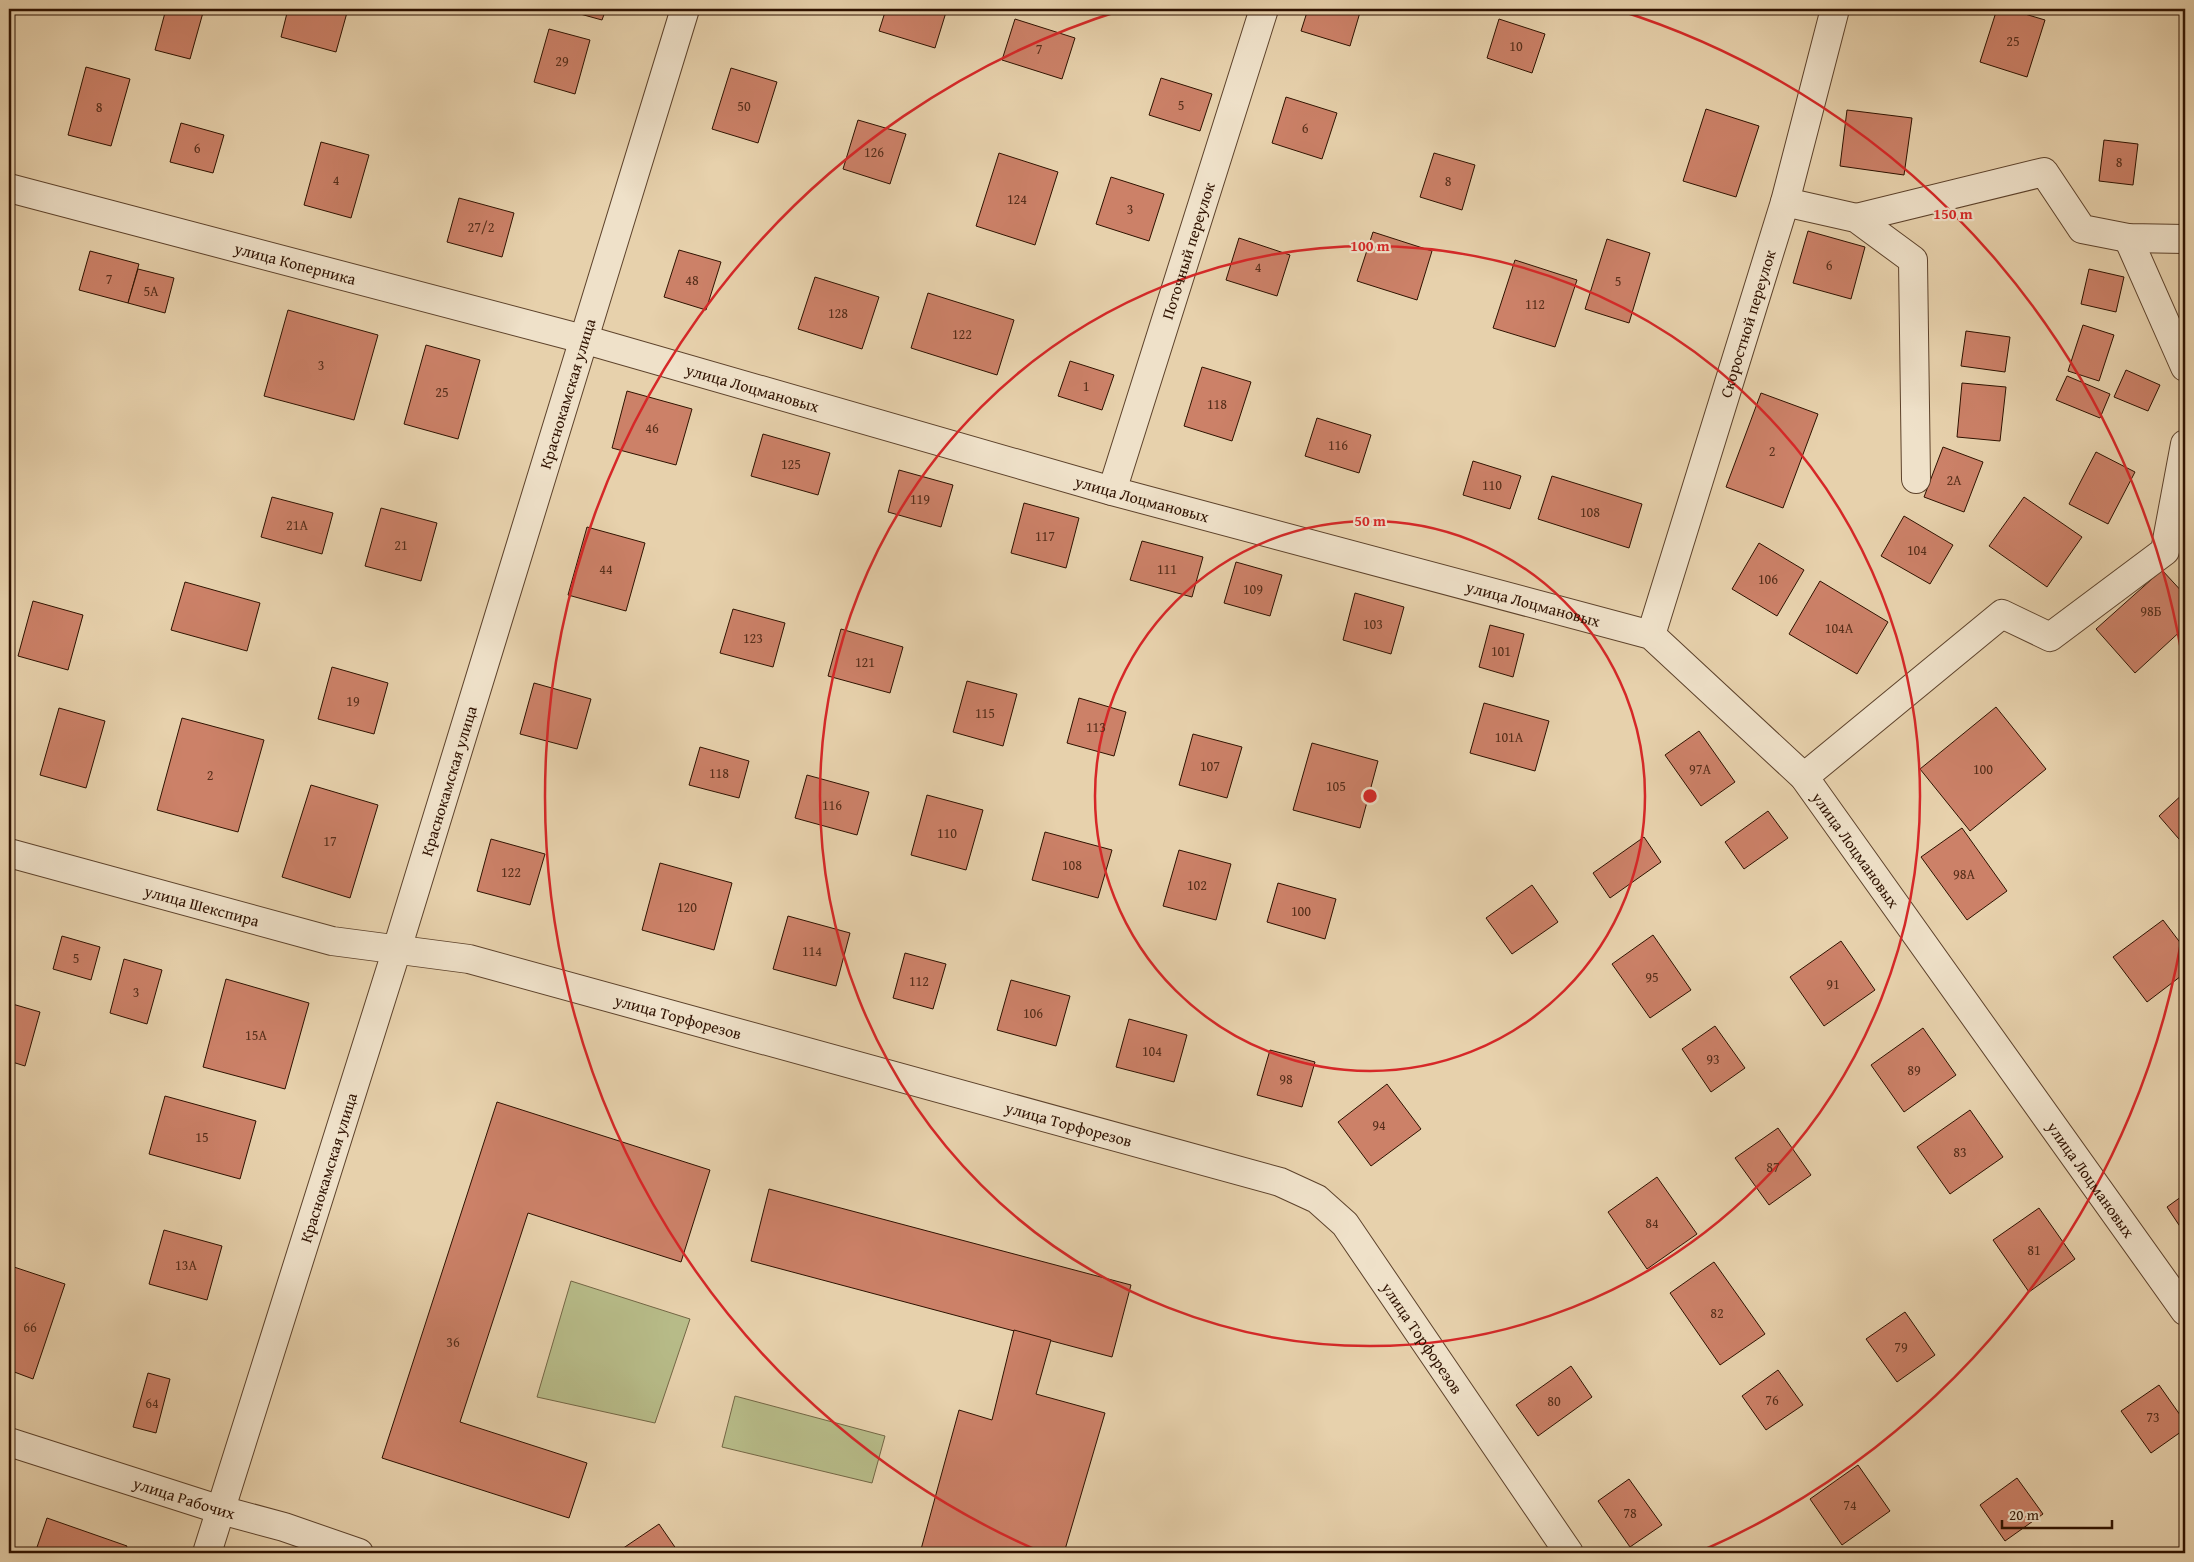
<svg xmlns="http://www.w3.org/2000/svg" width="2194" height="1562" viewBox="0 0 2194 1562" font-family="'Gentium Book Plus',serif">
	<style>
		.grass { fill: #b7bb88; stroke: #736644 }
		.building { fill: #cc8168; stroke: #2f1200 }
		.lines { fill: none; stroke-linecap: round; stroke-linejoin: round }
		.minor-casing { stroke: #5d422b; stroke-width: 30 }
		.minor { stroke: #efe1c9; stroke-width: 28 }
		.ring { fill: none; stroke: #d62828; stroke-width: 2.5 }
		.labels { text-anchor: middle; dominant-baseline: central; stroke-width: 4.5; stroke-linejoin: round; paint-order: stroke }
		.number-label { font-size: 14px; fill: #562e1a }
		.street-label { font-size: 16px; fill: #2f1200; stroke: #efe1c9 }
		.centre { fill: #d62828; stroke: #efe1c9; stroke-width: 2.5 }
		.ring-label { font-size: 15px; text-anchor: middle; font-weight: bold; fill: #d62828; stroke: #efe1c9; stroke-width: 4.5; stroke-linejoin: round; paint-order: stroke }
	</style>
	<rect width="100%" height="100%" fill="#e7d1ac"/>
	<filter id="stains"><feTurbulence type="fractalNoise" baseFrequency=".004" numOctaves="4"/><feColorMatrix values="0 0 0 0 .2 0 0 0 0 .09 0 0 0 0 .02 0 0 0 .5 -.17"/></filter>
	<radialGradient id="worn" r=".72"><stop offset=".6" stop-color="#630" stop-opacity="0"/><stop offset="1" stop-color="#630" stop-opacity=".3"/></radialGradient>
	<!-- grass -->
	<g class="grass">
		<polygon points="571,1281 690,1319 655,1423 537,1397"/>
		<polygon points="735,1396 885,1436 872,1483 722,1447"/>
	</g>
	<!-- building -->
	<g class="building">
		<polygon points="166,9 204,9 190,59 155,50"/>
		<polygon points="288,9 348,9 336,52 281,37"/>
		<polygon points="562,9 606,9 602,20"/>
		<polygon points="886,9 947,9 935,48 879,31"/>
		<polygon points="1308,9 1361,9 1350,46 1301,31"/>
		<polygon points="1997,9 2008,9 2045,20 2027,77 1980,62"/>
		<polygon points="1015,19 1075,38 1062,79 1002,60"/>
		<polygon points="1499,19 1545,34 1532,73 1487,58"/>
		<polygon points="549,29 590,40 575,94 534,82"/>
		<polygon points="86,67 130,79 111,146 68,135"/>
		<polygon points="731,68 777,82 758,143 712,129"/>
		<polygon points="1161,78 1212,94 1200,131 1149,115"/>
		<polygon points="1286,97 1337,113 1322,159 1272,143"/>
		<polygon points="1706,109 1759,126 1736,197 1683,181"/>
		<polygon points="1847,110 1912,118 1904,175 1840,166"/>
		<polygon points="858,120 906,134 890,184 843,169"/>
		<polygon points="181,123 224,135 213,173 170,162"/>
		<polygon points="2104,140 2138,144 2133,185 2099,181"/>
		<polygon points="321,142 369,155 351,218 304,205"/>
		<polygon points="999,153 1058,172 1035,245 976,226"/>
		<polygon points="1434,153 1475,165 1462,210 1420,197"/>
		<polygon points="1111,177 1164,194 1149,241 1096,224"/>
		<polygon points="459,198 514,213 502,257 447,242"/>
		<polygon points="1808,231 1865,247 1851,299 1793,283"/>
		<polygon points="1373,232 1432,251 1417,300 1357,281"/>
		<polygon points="1239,238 1290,255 1277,296 1226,280"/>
		<polygon points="1607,239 1650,253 1629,323 1585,309"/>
		<polygon points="679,250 721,262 706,310 664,297"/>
		<polygon points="90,251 139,264 128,303 79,290"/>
		<polygon points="1515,260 1577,280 1555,347 1493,328"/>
		<polygon points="138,269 174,278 165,313 128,303"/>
		<polygon points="2089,269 2124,277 2116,312 2081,304"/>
		<polygon points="815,277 879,297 862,349 798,329"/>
		<polygon points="928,293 1014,320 997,375 911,348"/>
		<polygon points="288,310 378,335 354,420 264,396"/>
		<polygon points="2083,325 2114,335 2099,381 2068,371"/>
		<polygon points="1966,331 2010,337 2005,372 1961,366"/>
		<polygon points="426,345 480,360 458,439 404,424"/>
		<polygon points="1070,361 1114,375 1102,410 1058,396"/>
		<polygon points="1202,367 1251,382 1232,441 1184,426"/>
		<polygon points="2126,370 2160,385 2148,411 2114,397"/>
		<polygon points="2067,376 2110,394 2100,418 2056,400"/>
		<polygon points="1962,383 2006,387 2000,441 1957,437"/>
		<polygon points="627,391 692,409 676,465 612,448"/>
		<polygon points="1761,393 1818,414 1783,508 1726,487"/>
		<polygon points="1317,418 1371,435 1359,473 1305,456"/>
		<polygon points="763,434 830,453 818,495 751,476"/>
		<polygon points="1943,447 1983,462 1964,512 1924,497"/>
		<polygon points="2096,452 2135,472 2108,524 2069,504"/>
		<polygon points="1473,461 1521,476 1510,509 1463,495"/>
		<polygon points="899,470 953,485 941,527 888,512"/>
		<polygon points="1552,476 1642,504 1629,548 1538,519"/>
		<polygon points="272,497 333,513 322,554 261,537"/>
		<polygon points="2024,497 2082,537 2047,587 1989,546"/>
		<polygon points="1024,503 1079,518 1066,568 1011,553"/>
		<polygon points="381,508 437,523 421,581 365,566"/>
		<polygon points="1904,516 1953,545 1930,584 1881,556"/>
		<polygon points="587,527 645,543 626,611 568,595"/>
		<polygon points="1142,541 1203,557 1192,597 1130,580"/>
		<polygon points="1759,543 1804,570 1777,616 1732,589"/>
		<polygon points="1236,562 1282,575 1270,616 1224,603"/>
		<polygon points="2162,570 2185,595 2185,627 2135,673 2096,629"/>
		<polygon points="1820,581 1888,622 1857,674 1789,634"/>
		<polygon points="185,582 260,603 247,651 171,630"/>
		<polygon points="1355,593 1404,607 1391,654 1343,640"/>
		<polygon points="33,601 83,615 68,670 18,656"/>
		<polygon points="733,609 785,623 773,667 720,653"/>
		<polygon points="1490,625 1524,634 1513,677 1479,667"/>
		<polygon points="841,629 903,647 890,693 828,676"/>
		<polygon points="332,667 388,683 374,734 318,719"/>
		<polygon points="967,681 1017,694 1003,746 953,732"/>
		<polygon points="534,683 591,699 577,749 520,734"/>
		<polygon points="1079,698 1126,712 1114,756 1067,743"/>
		<polygon points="1484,703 1549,721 1535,771 1470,753"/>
		<polygon points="1996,707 2046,769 1970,831 1920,769"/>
		<polygon points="59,708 105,721 86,788 40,775"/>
		<polygon points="182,718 264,740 238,832 157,810"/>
		<polygon points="1699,731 1735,782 1701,806 1665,755"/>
		<polygon points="1193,734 1242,747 1227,798 1179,785"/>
		<polygon points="1312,743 1378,761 1360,828 1293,810"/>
		<polygon points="700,747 749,761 739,798 689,785"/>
		<polygon points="807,775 869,792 857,835 795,818"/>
		<polygon points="311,785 378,805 350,898 282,877"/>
		<polygon points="2185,792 2185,846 2159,816"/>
		<polygon points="927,795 983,810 966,870 911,855"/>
		<polygon points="1768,811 1788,838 1744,869 1725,842"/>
		<polygon points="1962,828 2007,891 1967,920 1921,857"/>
		<polygon points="1045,832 1112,850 1098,898 1032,880"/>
		<polygon points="1644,837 1661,862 1610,898 1593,873"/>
		<polygon points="491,839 545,854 530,905 477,891"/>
		<polygon points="1179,850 1231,864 1216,920 1163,906"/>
		<polygon points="660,863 732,883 714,950 642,930"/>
		<polygon points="1278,883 1336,899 1325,939 1267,922"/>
		<polygon points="1532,885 1558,922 1512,954 1486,918"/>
		<polygon points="788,916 850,933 836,986 773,969"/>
		<polygon points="2163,920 2185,949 2185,973 2147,1002 2113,957"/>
		<polygon points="1653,935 1691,990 1650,1018 1612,964"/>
		<polygon points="62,936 100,947 91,980 53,969"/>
		<polygon points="1841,941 1875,990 1824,1026 1790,977"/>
		<polygon points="905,953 946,964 933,1009 893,998"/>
		<polygon points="124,959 162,970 147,1024 110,1013"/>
		<polygon points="226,979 309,1003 285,1089 203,1067"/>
		<polygon points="1011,980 1070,996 1056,1046 997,1030"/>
		<polygon points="9,1003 40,1012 25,1066 9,1061"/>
		<polygon points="1129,1019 1187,1035 1174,1082 1116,1067"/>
		<polygon points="1715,1026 1745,1068 1711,1092 1682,1049"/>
		<polygon points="1923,1028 1956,1075 1904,1112 1871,1065"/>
		<polygon points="1270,1050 1315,1062 1302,1107 1257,1095"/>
		<polygon points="1387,1084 1421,1129 1371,1166 1338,1122"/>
		<polygon points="165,1096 256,1121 240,1179 149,1154"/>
		<polygon points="497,1102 710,1170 681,1262 528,1213 460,1422 587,1463 569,1518 382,1458"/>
		<polygon points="1970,1110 2003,1157 1950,1194 1917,1147"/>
		<polygon points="1778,1128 1811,1175 1769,1205 1735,1158"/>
		<polygon points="1657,1177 1697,1234 1647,1269 1608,1212"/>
		<polygon points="769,1189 1131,1285 1112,1357 751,1261"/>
		<polygon points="2185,1194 2185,1234 2167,1207"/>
		<polygon points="2039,1208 2075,1259 2029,1292 1993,1240"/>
		<polygon points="164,1230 222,1246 207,1300 149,1284"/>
		<polygon points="1714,1262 1765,1334 1720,1365 1670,1293"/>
		<polygon points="11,1266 65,1284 33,1379 9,1370 9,1273"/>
		<polygon points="1905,1312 1935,1355 1897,1382 1866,1339"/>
		<polygon points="1014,1330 1051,1340 1036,1394 1105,1413 1064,1553 920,1553 959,1410 992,1420"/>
		<polygon points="1571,1366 1592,1397 1538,1436 1516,1405"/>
		<polygon points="1778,1370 1803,1405 1766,1430 1742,1396"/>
		<polygon points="148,1373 170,1379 156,1433 133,1427"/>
		<polygon points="2159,1385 2185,1422 2185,1429 2151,1453 2121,1411"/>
		<polygon points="1858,1465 1890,1511 1842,1545 1810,1499"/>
		<polygon points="2017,1478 2043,1514 2005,1541 1980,1505"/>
		<polygon points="1629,1479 1662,1525 1630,1547 1598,1501"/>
		<polygon points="47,1518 127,1546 124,1553 35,1553"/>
		<polygon points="659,1524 679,1553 616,1553"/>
	</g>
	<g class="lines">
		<defs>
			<g id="minor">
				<path id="s1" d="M9 188 583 339 1112 491 1651 635 1804 777 2185 1311"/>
				<polyline points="1785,202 1856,218 1913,260 1916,479"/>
				<polyline points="1856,218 2044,172 2082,229 2128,238 2185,239"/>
				<polyline points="2128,238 2185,367"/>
				<path id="s2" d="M1112 491 1264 9"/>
				<path id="s3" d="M1651 635 1785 202 1835 9"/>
				<polyline points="1804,777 2002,614 2050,637 2165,551 2185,444"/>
				<path id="s4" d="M9 853 332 941 469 959 1280 1182 1317 1199 1345 1224 1569 1553"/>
				<path id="s5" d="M9 1442 221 1510 284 1527 359 1553"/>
				<path id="s6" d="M207 1553 397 949 685 9"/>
			</g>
		</defs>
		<!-- minor casing -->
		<use href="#minor" class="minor-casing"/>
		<!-- minor -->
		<use href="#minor" class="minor"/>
	</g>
	<!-- distance rings -->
	<g class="ring">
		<circle cx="1370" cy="796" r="275"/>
		<circle cx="1370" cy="796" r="550"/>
		<path d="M2185 918A824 824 0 0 1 1699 1552M1041 1552A824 824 0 0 1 1122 10M1618 10A824 824 0 0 1 2185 674"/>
	</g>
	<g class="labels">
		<!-- number labels -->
		<g class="number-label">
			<text x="2013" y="41">25</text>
			<text x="1516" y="46">10</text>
			<text x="1039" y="49">7</text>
			<text x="562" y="61">29</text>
			<text x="1181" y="105">5</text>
			<text x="744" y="106">50</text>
			<text x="99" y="107">8</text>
			<text x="1305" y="128">6</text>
			<text x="197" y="148">6</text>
			<text x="874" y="152">126</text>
			<text x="2119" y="162">8</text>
			<text x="336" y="180">4</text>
			<text x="1448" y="181">8</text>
			<text x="1017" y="199">124</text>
			<text x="1130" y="209">3</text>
			<text x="481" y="227">27/2</text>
			<text x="1829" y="265">6</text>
			<text x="1258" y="267">4</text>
			<text x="109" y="279">7</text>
			<text x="692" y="280">48</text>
			<text x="1618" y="281">5</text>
			<text x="151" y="291">5А</text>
			<text x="1535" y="304">112</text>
			<text x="838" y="313">128</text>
			<text x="962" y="334">122</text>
			<text x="321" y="365">3</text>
			<text x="1086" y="386">1</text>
			<text x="442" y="392">25</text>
			<text x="1217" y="404">118</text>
			<text x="652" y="428">46</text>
			<text x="1338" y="445">116</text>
			<text x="1772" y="451">2</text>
			<text x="791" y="464">125</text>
			<text x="1954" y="480">2А</text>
			<text x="1492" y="485">110</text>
			<text x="920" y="499">119</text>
			<text x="1590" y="512">108</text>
			<text x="297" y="525">21А</text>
			<text x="1045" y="536">117</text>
			<text x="401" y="545">21</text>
			<text x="1917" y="550">104</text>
			<text x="606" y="569">44</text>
			<text x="1167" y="569">111</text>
			<text x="1768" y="579">106</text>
			<text x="1253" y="589">109</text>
			<text x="2151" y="611">98Б</text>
			<text x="1373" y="624">103</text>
			<text x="1839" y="628">104А</text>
			<text x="753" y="638">123</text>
			<text x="1501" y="651">101</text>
			<text x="865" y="662">121</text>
			<text x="353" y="701">19</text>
			<text x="985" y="713">115</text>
			<text x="1096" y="727">113</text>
			<text x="1509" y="737">101А</text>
			<text x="1210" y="766">107</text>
			<text x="1700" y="769">97А</text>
			<text x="1983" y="769">100</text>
			<text x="719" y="773">118</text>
			<text x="210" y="775">2</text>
			<text x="1336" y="786">105</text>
			<text x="832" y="805">116</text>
			<text x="947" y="833">110</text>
			<text x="330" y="841">17</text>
			<text x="1072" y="865">108</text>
			<text x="511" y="872">122</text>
			<text x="1964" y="874">98А</text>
			<text x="1197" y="885">102</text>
			<text x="687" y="907">120</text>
			<text x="1301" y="911">100</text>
			<text x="812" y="951">114</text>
			<text x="76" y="958">5</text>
			<text x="1652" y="977">95</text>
			<text x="919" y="981">112</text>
			<text x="1833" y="984">91</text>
			<text x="136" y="992">3</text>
			<text x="1033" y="1013">106</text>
			<text x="256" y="1035">15А</text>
			<text x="1152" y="1051">104</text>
			<text x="1713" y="1059">93</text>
			<text x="1914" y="1070">89</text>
			<text x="1286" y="1079">98</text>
			<text x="1379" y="1125">94</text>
			<text x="202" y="1137">15</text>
			<text x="1960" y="1152">83</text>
			<text x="1773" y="1167">87</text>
			<text x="1652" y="1223">84</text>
			<text x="2034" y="1250">81</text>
			<text x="186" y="1265">13А</text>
			<text x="1717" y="1313">82</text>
			<text x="30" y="1327">66</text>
			<text x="453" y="1342">36</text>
			<text x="1901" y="1347">79</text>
			<text x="1772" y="1400">76</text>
			<text x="1554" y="1401">80</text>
			<text x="152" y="1403">64</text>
			<text x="2153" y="1417">73</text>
			<text x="1850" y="1505">74</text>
			<text x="1630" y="1513">78</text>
		</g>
		<!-- street labels -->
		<g class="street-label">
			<text stroke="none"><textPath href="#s2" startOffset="252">Поточный переулок</textPath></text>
			<text stroke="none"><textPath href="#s1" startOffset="296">улица Коперника</textPath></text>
			<text stroke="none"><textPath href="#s3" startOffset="326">Скоростной переулок</textPath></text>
			<text stroke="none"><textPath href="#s1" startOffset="770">улица Лоцмановых</textPath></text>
			<text stroke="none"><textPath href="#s6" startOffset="1214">Краснокамская улица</textPath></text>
			<text stroke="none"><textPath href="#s1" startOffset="1175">улица Лоцмановых</textPath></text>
			<text stroke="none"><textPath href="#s1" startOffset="1580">улица Лоцмановых</textPath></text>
			<text stroke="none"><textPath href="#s6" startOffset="809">Краснокамская улица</textPath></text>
			<text stroke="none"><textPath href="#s1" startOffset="2000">улица Лоцмановых</textPath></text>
			<text stroke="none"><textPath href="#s4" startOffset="200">улица Шекспира</textPath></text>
			<text stroke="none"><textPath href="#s4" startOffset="690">улица Торфорезов</textPath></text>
			<text stroke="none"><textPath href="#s4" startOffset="1095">улица Торфорезов</textPath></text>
			<text stroke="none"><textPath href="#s6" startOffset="404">Краснокамская улица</textPath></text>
			<text stroke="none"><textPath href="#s1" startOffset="2405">улица Лоцмановых</textPath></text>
			<text stroke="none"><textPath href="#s4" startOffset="1530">улица Торфорезов</textPath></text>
			<text stroke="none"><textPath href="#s5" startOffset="184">улица Рабочих</textPath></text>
		</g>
	</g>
	<circle cx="1370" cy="796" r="8" class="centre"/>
	<g class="ring-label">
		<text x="1953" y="219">150 m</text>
		<text x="1370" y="251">100 m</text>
		<text x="1370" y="526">50 m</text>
	</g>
	<!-- margin -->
	<rect width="2194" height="1562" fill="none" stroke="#e7d1ac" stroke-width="30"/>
	<rect x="10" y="10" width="2174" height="1542" fill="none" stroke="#2f1200" stroke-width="2.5"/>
	<rect x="15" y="15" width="2164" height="1532" fill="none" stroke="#2f1200"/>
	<!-- scale -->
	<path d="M2002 1520v8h110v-8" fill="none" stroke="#2f1200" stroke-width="2.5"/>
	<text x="2009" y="1520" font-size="15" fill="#2f1200" stroke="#efe1c9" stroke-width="4" paint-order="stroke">20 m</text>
	<rect width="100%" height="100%" filter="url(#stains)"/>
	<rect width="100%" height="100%" fill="url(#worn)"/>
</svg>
